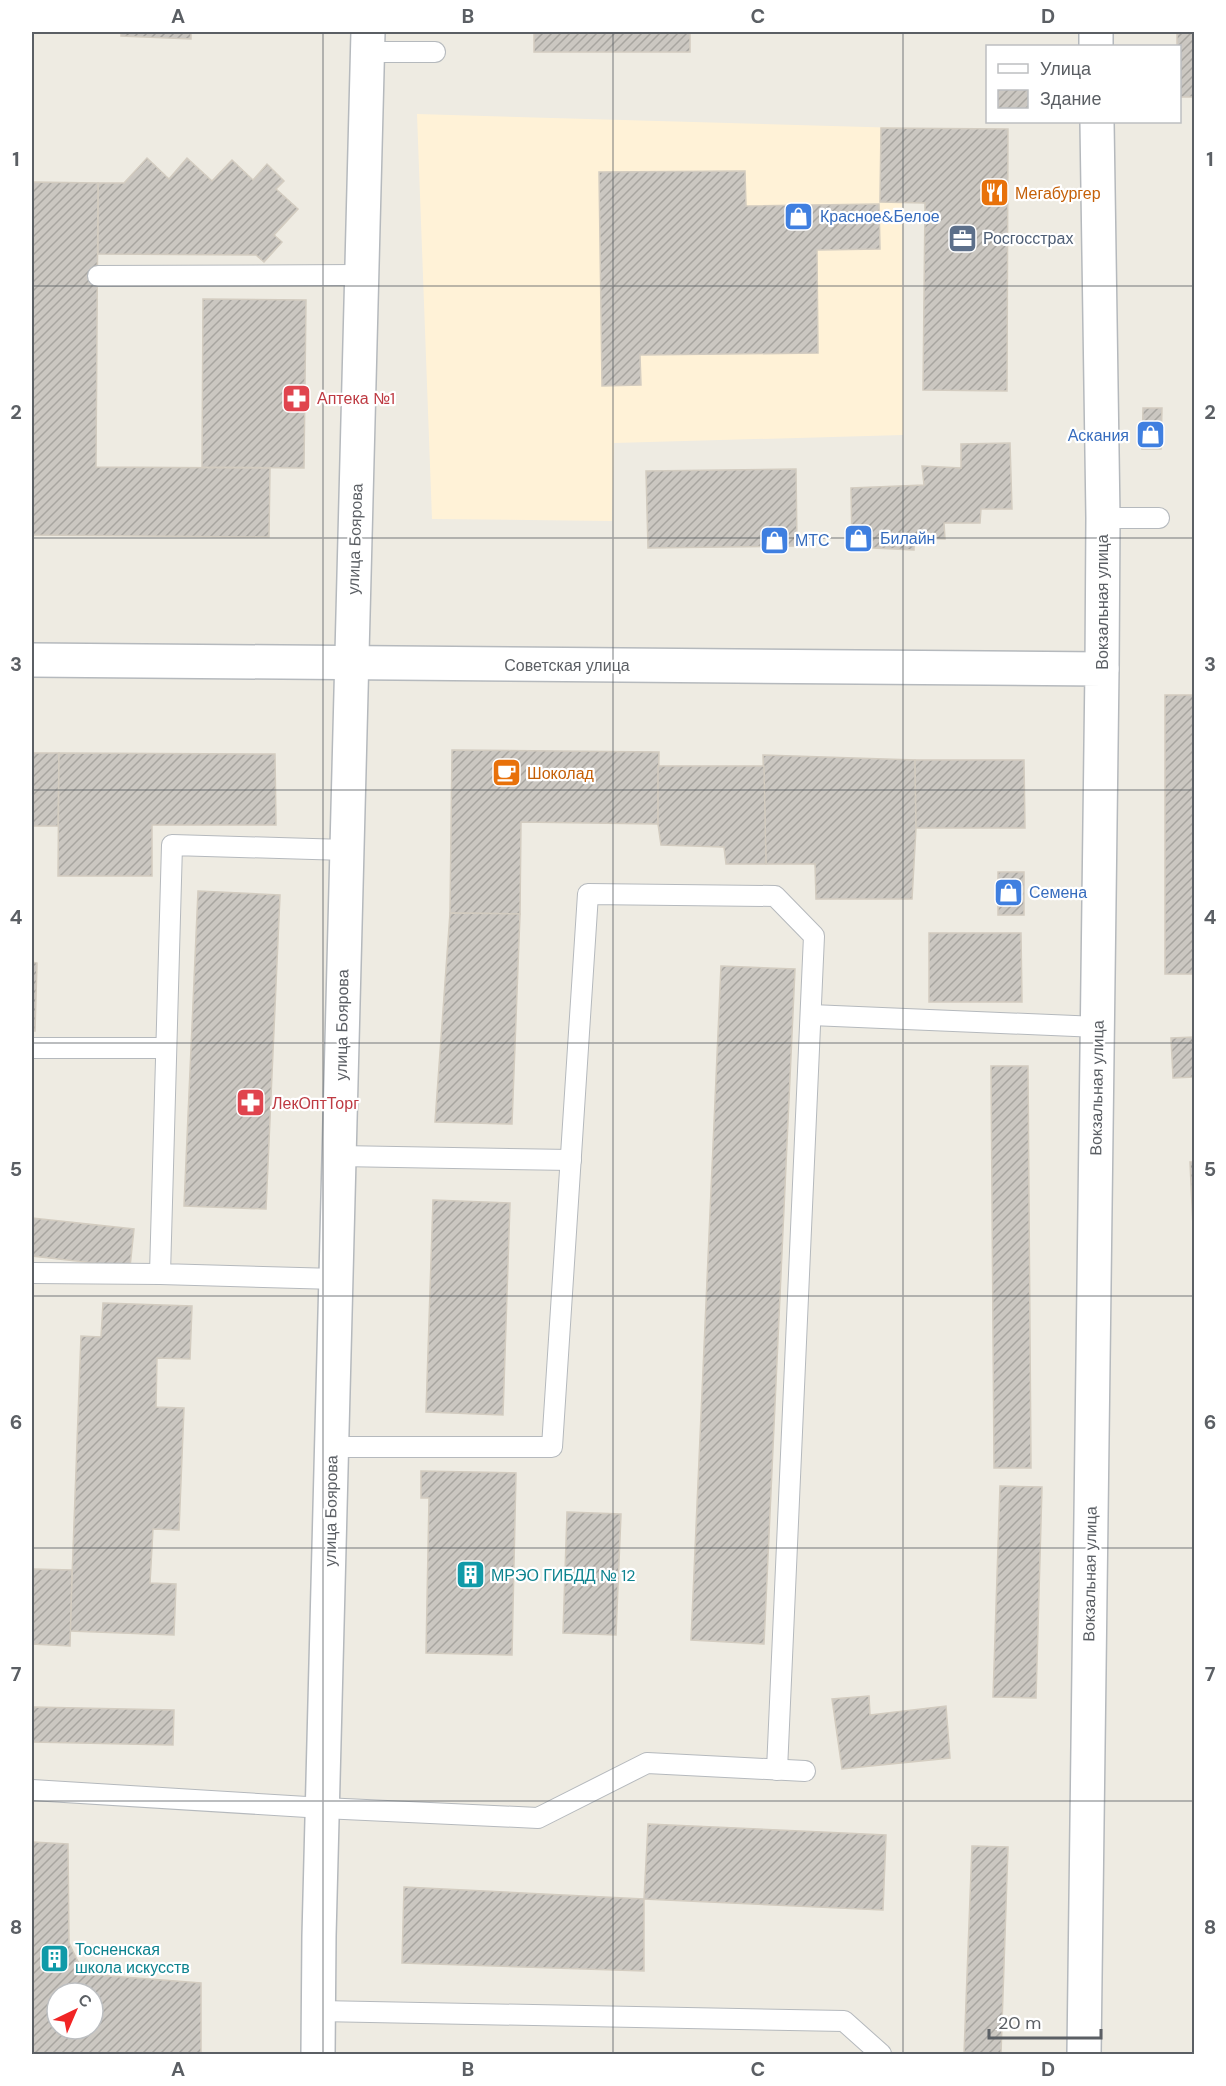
<svg xmlns="http://www.w3.org/2000/svg" width="1226" height="2086" viewBox="0 0 1226 2086" font-family="'DM Sans',sans-serif">
	<style>
		.commercial { fill: #fff2d7 }
		.building { fill: url(#building-hatch); stroke: #d3ccc0; stroke-width: 1.5; fill-rule: evenodd }
		.lines { fill: none; stroke-linecap: round; stroke-linejoin: round }
		.service-casing { stroke: #b5b9bd; stroke-width: 22 }
		.minor-casing { stroke: #b5b9bd; stroke-width: 36 }
		.tertiary-casing { stroke: #b5b9bd; stroke-width: 36 }
		.service { stroke: #fff; stroke-width: 20 }
		.minor { stroke: #fff; stroke-width: 33 }
		.tertiary { stroke: #fff; stroke-width: 33 }
		.grid { fill: none; stroke: #5b5f64; stroke-width: 1.5; stroke-opacity: 0.55 }
		.labels { text-anchor: middle; dominant-baseline: central; stroke-width: 4.5; stroke-linejoin: round; paint-order: stroke }
		.food-label { font-size: 16px; fill: #c56008; stroke: #fff; text-anchor: start }
		.shop-label { font-size: 16px; fill: #366cbe; stroke: #fff; text-anchor: start }
		.service-label { font-size: 16px; fill: #4e5e75; stroke: #fff; text-anchor: start }
		.health-label { font-size: 16px; fill: #be3a42; stroke: #fff; text-anchor: start }
		.street-label { font-size: 16px; fill: #5b5f64; stroke: #fff }
		.culture-label { font-size: 16px; fill: #0d838f; stroke: #fff; text-anchor: start }
		.neatline { fill: none; stroke: #5b5f64; stroke-width: 2 }
		.grid-label { font-size: 20px; text-anchor: middle; font-weight: bold; fill: #5b5f64 }
	</style>
	<defs>
		<pattern id="building-hatch" width="6" height="6" patternUnits="userSpaceOnUse" patternTransform="scale(1.5)"><rect width="6" height="6" fill="#cbc7c1"/><path d="M-1 1l2-2M0 6l6-6M5 7l2-2" fill="none" stroke="#a8a5a0"/></pattern>
	</defs>
	<rect width="100%" height="100%" fill="#eeebe2"/>
	<!-- commercial -->
	<polygon class="commercial" points="417,114 902,128 903,435 614,443 612,521 432,519"/>
	<!-- building -->
	<g class="building">
		<polygon points="121,32 191,32 191,39 121,36"/>
		<rect x="534" y="32" width="156" height="20"/>
		<polygon points="1177,32 1194,32 1194,97 1180,97 1180,46 1177,46"/>
		<polygon points="881,128 1008,129 1007,391 923,390 925,203 880,202"/>
		<polygon points="147,158 169,179 187,158 212,181 232,160 253,180 267,164 284,181 276,189 298,209 274,235 282,242 264,262 256,255 98,254 98,183 124,183"/>
		<polygon points="745,171 746,206 879,204 880,249 817,250 818,353 640,355 641,385 602,386 599,172"/>
		<polygon points="32,182 98,183 96,467 270,468 269,537 32,535"/>
		<polygon points="203,299 306,300 304,468 202,467"/>
		<polygon points="1143,408 1162,408 1161,449 1142,449"/>
		<polygon points="1010,443 1012,509 981,509 980,523 944,523 945,539 914,538 914,550 852,547 851,488 924,485 922,466 961,468 961,444"/>
		<polygon points="796,469 797,546 648,548 646,471"/>
		<rect x="1165" y="695" width="29" height="279"/>
		<polygon points="452,750 659,752 658,824 521,822 520,914 450,913"/>
		<polygon points="32,753 59,753 58,826 32,826"/>
		<polygon points="59,753 275,754 276,825 152,825 152,876 58,876"/>
		<polygon points="763,755 915,760 916,828 912,899 816,899 815,864 766,864"/>
		<polygon points="915,760 1024,760 1025,828 916,828"/>
		<polygon points="658,766 764,766 766,864 726,864 724,847 661,845 658,824"/>
		<rect x="998" y="872" width="26" height="43"/>
		<polygon points="198,891 280,895 266,1209 184,1206"/>
		<polygon points="450,913 520,914 512,1124 435,1122"/>
		<polygon points="929,933 1021,933 1022,1002 929,1002"/>
		<polygon points="32,962 37,963 35,1031 32,1031"/>
		<polygon points="721,966 795,969 764,1644 691,1640"/>
		<polygon points="1194,1037 1194,1077 1173,1078 1171,1038"/>
		<polygon points="991,1066 1028,1066 1031,1468 994,1468"/>
		<polygon points="1190,1162 1194,1162 1194,1227 1193,1227"/>
		<polygon points="433,1200 510,1203 503,1415 426,1412"/>
		<polygon points="32,1218 134,1229 130,1267 32,1256"/>
		<polygon points="103,1303 192,1306 190,1359 157,1358 156,1407 184,1408 179,1530 153,1529 150,1583 176,1584 174,1635 70,1631 81,1336 101,1337"/>
		<polygon points="421,1471 516,1473 512,1655 426,1653 429,1498 421,1498"/>
		<polygon points="1000,1486 1042,1487 1036,1698 993,1697"/>
		<polygon points="567,1512 621,1514 616,1635 563,1633"/>
		<polygon points="32,1569 72,1570 70,1646 32,1644"/>
		<polygon points="869,1696 870,1715 946,1706 950,1758 842,1769 832,1699"/>
		<polygon points="32,1707 174,1710 173,1745 32,1742"/>
		<polygon points="648,1824 886,1835 883,1910 644,1899"/>
		<path d="M32 1842 68 1844 69 1943 84 1974 201 1983V2054H32ZM57 1993H93V2029H57Z"/>
		<polygon points="972,1846 1008,1847 1001,2054 964,2054"/>
		<polygon points="404,1887 644,1899 644,1971 402,1963"/>
	</g>
	<g class="lines">
		<defs>
			<g id="service">
				<polyline points="367,52 435,52"/>
				<polyline points="98,276 361,275"/>
				<polyline points="1103,518 1159,518"/>
				<polyline points="811,1015 1098,1027"/>
				<polyline points="32,1048 166,1048"/>
				<polyline points="339,1156 571,1160"/>
				<polyline points="32,1273 160,1274"/>
				<polyline points="336,1279 160,1274 172,845 346,850"/>
				<polyline points="332,1447 552,1447 588,894 775,896 814,936 777,1770"/>
				<polyline points="32,1790 323,1808 538,1818 647,1763 805,1771"/>
				<polyline points="319,2011 844,2021 881,2054"/>
			</g>
			<g id="minor">
				<polyline points="1096,32 1096,46"/>
				<polyline points="1097,122 1103,518 1102,669"/>
				<polyline points="318,2054 319,1936 368,32"/>
			</g>
			<polyline id="tertiary" points="32,660 1102,669 1084,2054"/>
		</defs>
		<!-- service casing -->
		<use href="#service" class="service-casing"/>
		<!-- minor casing -->
		<use href="#minor" class="minor-casing"/>
		<!-- tertiary casing -->
		<use href="#tertiary" class="tertiary-casing"/>
		<!-- service -->
		<use href="#service" class="service"/>
		<!-- minor -->
		<use href="#minor" class="minor"/>
		<!-- tertiary -->
		<use href="#tertiary" class="tertiary"/>
	</g>
	<!-- grid -->
	<path class="grid" d="M323 32V2054M613 32V2054M903 32V2054M32 286H1194M32 538H1194M32 790H1194M32 1043H1194M32 1296H1194M32 1548H1194M32 1801H1194"/>
	<!-- icons -->
	<defs>
		<symbol id="restaurant-square" viewBox="-11 -11 22 22"><rect x="-9" y="-9" width="18" height="18" rx="4" fill="#e8710a" stroke="#fff"/><path d="M-5-6h1v4h1v-4h1v4h1v-4h1v5L-1.5 .5V6h-2V.5L-5-1ZM5-6V6H3V1.5H1.5Q1.5-4 5-6Z" fill="#fff"/></symbol>
		<symbol id="shop-square" viewBox="-11 -11 22 22"><rect x="-9" y="-9" width="18" height="18" rx="4" fill="#3f7fe0" stroke="#fff"/><path d="M-5-2.5h2.3a2.7 3.5 0 0 1 5.4 0H5L5.5 6h-11ZM-1.5-2.5h3a1.5 2.3 0 0 0-3 0Z" fill="#fff"/></symbol>
		<symbol id="office-square" viewBox="-11 -11 22 22"><rect x="-9" y="-9" width="18" height="18" rx="4" fill="#5c6f8a" stroke="#fff"/><path d="M-6-3h4V-5.5h4V-3h4V5H-6ZM-1-4.5V-3h2v-1.5ZM-6 0V1H6V0Z" fill="#fff"/></symbol>
		<symbol id="pharmacy-square" viewBox="-11 -11 22 22"><rect x="-9" y="-9" width="18" height="18" rx="4" fill="#e0444e" stroke="#fff"/><path d="M-2-6h4v4h4v4h-4v4h-4v-4h-4v-4h4Z" fill="#fff"/></symbol>
		<symbol id="cafe-square" viewBox="-11 -11 22 22"><rect x="-9" y="-9" width="18" height="18" rx="4" fill="#e8710a" stroke="#fff"/><path d="M-5.5-4.5H6V0H3Q3 3.5 0 3.5H-2.5Q-5.5 3.5-5.5 0ZM3-3.2v2h1.7v-2ZM-6 4.5H4V6H-6Z" fill="#fff"/></symbol>
		<symbol id="building-square" viewBox="-11 -11 22 22"><rect x="-9" y="-9" width="18" height="18" rx="4" fill="#0f9aa8" stroke="#fff"/><path d="M-4-6H4V6H1V3H-1V6H-4ZM-2.5-4.3h1.7v1.8h-1.7ZM.8-4.3h1.7v1.8H.8ZM-2.5-1h1.7V.8h-1.7ZM.8-1h1.7V.8H.8Z" fill="#fff"/></symbol>
	</defs>
	<g fill-rule="evenodd">
		<use href="#restaurant-square" x="978" y="176" width="33" height="33"/>
		<use href="#shop-square" x="782" y="200" width="33" height="33"/>
		<use href="#office-square" x="946" y="222" width="33" height="33"/>
		<use href="#pharmacy-square" x="280" y="382" width="33" height="33"/>
		<use href="#shop-square" x="1134" y="418" width="33" height="33"/>
		<use href="#shop-square" x="842" y="522" width="33" height="33"/>
		<use href="#shop-square" x="758" y="524" width="33" height="33"/>
		<use href="#cafe-square" x="490" y="756" width="33" height="33"/>
		<use href="#shop-square" x="992" y="876" width="33" height="33"/>
		<use href="#pharmacy-square" x="234" y="1086" width="33" height="33"/>
		<use href="#building-square" x="454" y="1558" width="33" height="33"/>
		<use href="#building-square" x="38" y="1942" width="33" height="33"/>
	</g>
	<g class="labels">
		<!-- food labels -->
		<g class="food-label">
			<text x="1015" y="193">Мегабургер</text>
			<text x="527" y="773">Шоколад</text>
		</g>
		<!-- shop labels -->
		<g class="shop-label">
			<text x="820" y="216">Красное&amp;Белое</text>
			<text x="1129" y="435" text-anchor="end">Аскания</text>
			<text x="880" y="538">Билайн</text>
			<text x="795" y="540">МТС</text>
			<text x="1029" y="892">Семена</text>
		</g>
		<!-- service labels -->
		<g class="service-label">
			<text x="983" y="238">Росгосстрах</text>
		</g>
		<!-- health labels -->
		<g class="health-label">
			<text x="317" y="398">Аптека №1</text>
			<text x="272" y="1103">ЛекОптТорг</text>
		</g>
		<!-- street labels -->
		<g class="street-label">
			<text transform="translate(355 539) rotate(-88)">улица Боярова</text>
			<text transform="translate(1102 602) rotate(-90)">Вокзальная улица</text>
			<text x="567" y="665">Советская улица</text>
			<text transform="translate(342 1025) rotate(-89)">улица Боярова</text>
			<text transform="translate(1097 1088) rotate(-89)">Вокзальная улица</text>
			<text transform="translate(331 1511) rotate(-89)">улица Боярова</text>
			<text transform="translate(1090 1574) rotate(-89)">Вокзальная улица</text>
		</g>
		<!-- culture labels -->
		<g class="culture-label">
			<text x="491" y="1575">МРЭО ГИБДД № 12</text>
			<text x="75" y="1949">Тосненская<tspan x="75" dy="18">школа искусств</tspan></text>
		</g>
	</g>
	<!-- border -->
	<rect width="1226" height="2086" fill="none" stroke="#ffffff" stroke-width="66"/>
	<!-- legend -->
	<rect x="986" y="45" width="195" height="78" fill="#ffffff" stroke="#bdbfc1" stroke-width="1.5"/>
	<rect x="998" y="64" width="30" height="9" fill="#ffffff" stroke="#bdbfc1" stroke-width="1.5"/>
	<text x="1040" y="75" font-size="18" fill="#5b5f64">Улица</text>
	<rect x="998" y="90" width="30" height="18" fill="url(#building-hatch)" stroke="#bdbfc1" stroke-width="1.5"/>
	<text x="1040" y="105" font-size="18" fill="#5b5f64">Здание</text>
	<!-- north arrow -->
	<g transform="translate(75 2011) rotate(44)"><circle r="28" fill="#ffffff" stroke="#bdbfc1" stroke-width="1.5"/>
	<path d="M0-4.5L10 22L0 15L-10 22Z" fill="#f12525"/>
	<text y="-9" font-size="16" font-weight="bold" text-anchor="middle" fill="#5b5f64">С</text>
	</g>
	<!-- scale -->
	<path d="M989 2029v9h112v-9" fill="none" stroke="#5b5f64" stroke-width="3"/>
	<text x="998" y="2029" font-size="18" fill="#5b5f64" stroke="#ffffff" stroke-width="4.5" paint-order="stroke">20 m</text>
	<rect x="33" y="33" width="1160" height="2020" class="neatline"/>
	<g class="grid-label">
		<text x="178" y="23">A</text>
		<text x="468" y="23">B</text>
		<text x="758" y="23">C</text>
		<text x="1048" y="23">D</text>
		<text x="16" y="166">1</text>
		<text x="1210" y="166">1</text>
		<text x="16" y="419">2</text>
		<text x="1210" y="419">2</text>
		<text x="16" y="671">3</text>
		<text x="1210" y="671">3</text>
		<text x="16" y="924">4</text>
		<text x="1210" y="924">4</text>
		<text x="16" y="1176">5</text>
		<text x="1210" y="1176">5</text>
		<text x="16" y="1429">6</text>
		<text x="1210" y="1429">6</text>
		<text x="16" y="1681">7</text>
		<text x="1210" y="1681">7</text>
		<text x="16" y="1934">8</text>
		<text x="1210" y="1934">8</text>
		<text x="178" y="2076">A</text>
		<text x="468" y="2076">B</text>
		<text x="758" y="2076">C</text>
		<text x="1048" y="2076">D</text>
	</g>
</svg>
